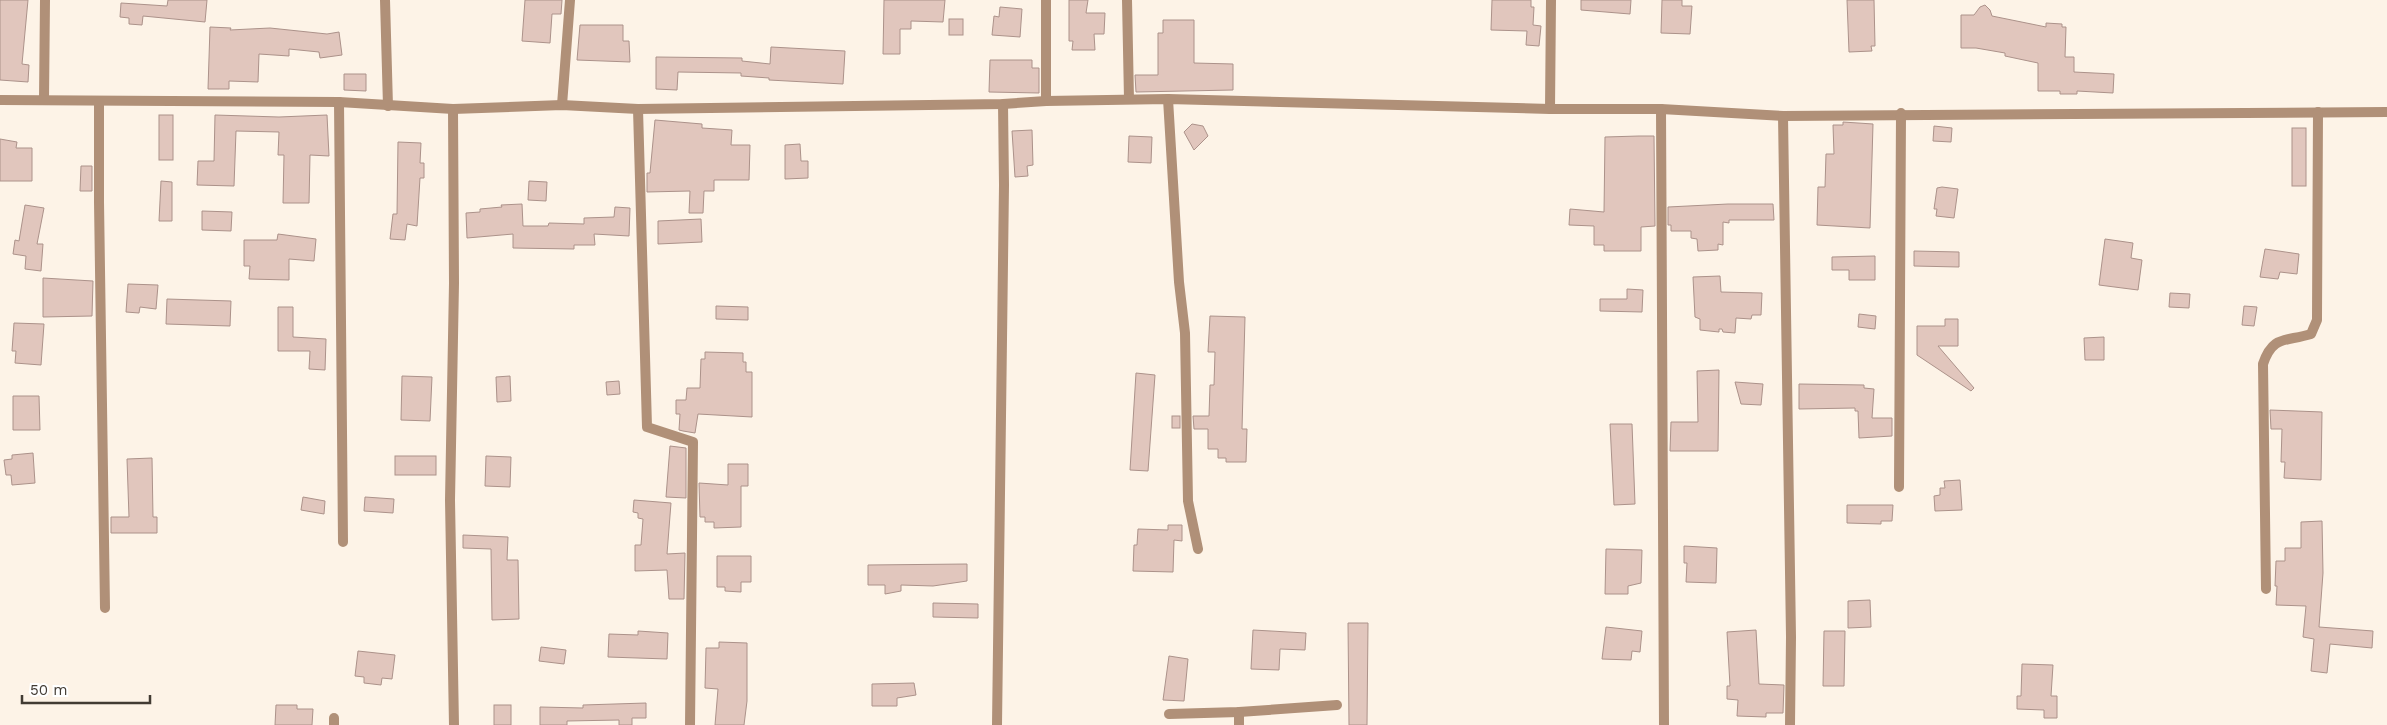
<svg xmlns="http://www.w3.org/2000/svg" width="2387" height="725" viewBox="0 0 2387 725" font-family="'Work Sans',sans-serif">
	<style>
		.building { fill: #e1c6bd; stroke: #ac928a }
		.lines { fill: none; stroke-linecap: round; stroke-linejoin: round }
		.street { stroke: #b09078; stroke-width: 10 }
	</style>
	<rect width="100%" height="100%" fill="#fdf3e7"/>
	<!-- building -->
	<g class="building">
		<polygon points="0,0 28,0 22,64 29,65 28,82 0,80"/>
		<polygon points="168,0 207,0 205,22 143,16 142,25 129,24 129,18 120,17 121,3 167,6"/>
		<polygon points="525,0 562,0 561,14 552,14 550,43 522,41"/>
		<polygon points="884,0 945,0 943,22 911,21 911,29 900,29 900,54 883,54"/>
		<polygon points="1069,0 1088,0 1086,13 1105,13 1104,34 1094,34 1095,50 1072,50 1073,41 1069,41"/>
		<polygon points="1492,0 1531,0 1531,7 1534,7 1533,25 1541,26 1539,46 1526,45 1527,31 1491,30"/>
		<polygon points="1581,0 1631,0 1630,14 1581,10"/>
		<polygon points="1662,0 1682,0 1682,6 1692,6 1690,34 1661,33"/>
		<polygon points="1847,0 1874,0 1875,46 1871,46 1872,51 1849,52"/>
		<polygon points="1985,5 1990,10 1992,16 2046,27 2046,23 2062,24 2062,27 2066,27 2065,57 2074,57 2074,72 2114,74 2113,93 2077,91 2077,94 2060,94 2060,91 2038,91 2038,63 2005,56 2005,53 1976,48 1961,48 1961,15 1974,15 1980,7"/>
		<polygon points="1000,7 1022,9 1020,37 992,35 994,16 999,17"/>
		<rect x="949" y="19" width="14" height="16"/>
		<polygon points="1163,20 1194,20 1194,63 1233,64 1233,90 1136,92 1135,75 1158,75 1158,33 1163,33"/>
		<polygon points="580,25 623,25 623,41 629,41 630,62 577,60"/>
		<polygon points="210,27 231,28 230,30 270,28 327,34 339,32 342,55 320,58 319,52 289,49 289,56 259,54 258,82 229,81 229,89 208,89"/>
		<polygon points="771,47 845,51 843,84 769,80 769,78 741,76 741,73 678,72 677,90 656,89 656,57 742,58 742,61 770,64"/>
		<polygon points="990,60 1032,60 1032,68 1039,68 1039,93 989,92"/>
		<polygon points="344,74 366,74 366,91 344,90"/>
		<rect x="159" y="115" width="14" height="45"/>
		<polygon points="215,115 279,117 327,115 329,156 310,155 309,203 283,203 284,155 278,155 279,132 236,131 234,186 197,185 198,161 214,161"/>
		<polygon points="655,120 702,124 702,128 732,130 731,145 750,145 749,180 714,180 714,191 704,191 703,213 689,213 690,191 647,192 647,173 650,173"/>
		<polygon points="1843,122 1873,124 1870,228 1817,225 1818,187 1825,187 1826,154 1834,154 1833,125 1843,125"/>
		<polygon points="1192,124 1203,126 1208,136 1194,150 1184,132"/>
		<polygon points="1934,126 1952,128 1951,142 1933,141"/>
		<rect x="2292" y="128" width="14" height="58"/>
		<polygon points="1032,130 1033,165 1027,166 1028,176 1015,177 1012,131"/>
		<polygon points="1129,136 1152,137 1151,163 1128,162"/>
		<polygon points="1639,136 1654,136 1655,226 1641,227 1641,251 1604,251 1604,245 1594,245 1594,226 1569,225 1570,209 1604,212 1605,137"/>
		<polygon points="0,139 17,142 16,148 32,148 32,181 0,181"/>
		<polygon points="398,142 421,143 420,163 424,163 424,178 420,178 417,226 407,224 405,240 390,239 393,214 397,214"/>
		<polygon points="800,144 801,161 808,161 808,178 785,179 785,145"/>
		<polygon points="81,166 92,166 92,191 80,191"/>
		<polygon points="161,181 172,182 172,221 159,221"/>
		<polygon points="529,181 547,182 546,201 528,200"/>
		<polygon points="1942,187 1958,189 1954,218 1936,216 1937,209 1934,209 1937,188"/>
		<polygon points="522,204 523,226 548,226 549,223 584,224 584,218 614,217 615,207 630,208 629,236 594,234 595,245 574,245 574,249 513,248 513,234 467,238 466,213 480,212 480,209 502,207 501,205"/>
		<polygon points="1728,204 1773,204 1774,220 1729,220 1729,223 1723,222 1723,245 1718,244 1718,250 1698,251 1697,239 1691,238 1691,231 1671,231 1671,225 1668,225 1668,207"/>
		<polygon points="25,205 44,208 37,244 43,244 41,271 25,269 26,256 13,254 15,240 19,241"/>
		<polygon points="202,211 232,212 231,231 202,230"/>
		<polygon points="701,219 702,242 658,244 658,221"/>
		<polygon points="278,234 316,239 314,261 289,259 289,280 249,279 250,266 244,266 244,240 277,240"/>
		<polygon points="2105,239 2133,243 2131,258 2142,260 2138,290 2099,285"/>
		<polygon points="2265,249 2299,254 2297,274 2280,272 2278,279 2260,277"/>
		<polygon points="1914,251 1959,252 1959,267 1914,266"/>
		<polygon points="1875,256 1875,280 1849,280 1849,270 1832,270 1832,257"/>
		<polygon points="1720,276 1721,292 1762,293 1761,315 1752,315 1751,319 1736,318 1735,333 1723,332 1722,329 1719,329 1719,332 1700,330 1700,319 1695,317 1693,277"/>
		<polygon points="43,278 93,281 92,316 43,317"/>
		<polygon points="128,284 158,285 156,309 140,307 139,313 126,312"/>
		<polygon points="1627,289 1643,290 1642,312 1600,311 1600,299 1627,299"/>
		<polygon points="2170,293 2190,294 2189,308 2169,307"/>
		<polygon points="167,299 231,301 230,326 166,324"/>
		<polygon points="716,306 748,307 748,320 716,319"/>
		<polygon points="2244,306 2257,307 2254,326 2242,325"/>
		<polygon points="278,307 293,307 293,337 326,339 325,370 309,369 310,351 278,351"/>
		<polygon points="1859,314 1876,316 1875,329 1858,327"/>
		<polygon points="1210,316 1245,317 1242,429 1247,429 1246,462 1226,462 1226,458 1218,458 1218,449 1208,449 1208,429 1194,429 1193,416 1209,416 1210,385 1214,385 1215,352 1208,352"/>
		<polygon points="1945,319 1958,319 1958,346 1938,346 1974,388 1971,391 1917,355 1917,326 1945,326"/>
		<polygon points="14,323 44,324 41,365 15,363 16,351 12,351"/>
		<polygon points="2104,337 2104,360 2085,360 2084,338"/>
		<polygon points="705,352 743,353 743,362 746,362 746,372 752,372 752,417 698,414 695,433 683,431 679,430 680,414 676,414 676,400 686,400 687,388 700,388 701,359 705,359"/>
		<polygon points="1719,370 1718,451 1670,451 1671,422 1698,422 1697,371"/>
		<polygon points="1136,373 1155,375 1148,471 1130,470"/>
		<polygon points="402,376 432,377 430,421 401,420"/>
		<polygon points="510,376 511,401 497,402 496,377"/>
		<polygon points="619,381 620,394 607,395 606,382"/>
		<polygon points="1735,382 1763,384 1761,405 1741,404"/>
		<polygon points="1799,384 1864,385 1864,388 1874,389 1872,418 1892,418 1892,436 1859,438 1858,411 1855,411 1855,408 1799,409"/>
		<polygon points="13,396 39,396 40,430 13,430"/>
		<polygon points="2270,410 2322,412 2321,480 2284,478 2285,462 2281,462 2282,429 2271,429"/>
		<rect x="1172" y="416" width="8" height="12"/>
		<polygon points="1610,424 1632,424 1635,504 1614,505"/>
		<polygon points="670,446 686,448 686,498 666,497"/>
		<polygon points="33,453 35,483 12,485 11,475 6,475 4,460 12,459 12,455"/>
		<rect x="395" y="456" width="41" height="19"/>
		<polygon points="486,456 511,457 510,487 485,486"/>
		<polygon points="152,458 153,517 157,517 157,533 111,533 111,517 129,517 127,459"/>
		<polygon points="728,464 748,464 748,486 741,486 741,527 714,528 714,522 705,522 705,517 700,517 699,483 728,485"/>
		<polygon points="1960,480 1962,510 1935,511 1934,496 1940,495 1940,488 1945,488 1944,481"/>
		<polygon points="303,497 325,501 324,514 301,510"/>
		<polygon points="365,497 394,499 393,513 364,511"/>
		<polygon points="634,500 671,503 667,554 685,553 684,599 669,599 667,570 635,571 635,545 641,545 643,519 638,518 638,513 633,512"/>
		<polygon points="1847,505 1893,505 1892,521 1881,521 1881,524 1847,523"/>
		<polygon points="2322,521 2323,573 2319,627 2373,631 2372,648 2330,644 2327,673 2311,671 2314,639 2303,637 2306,606 2276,605 2277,586 2275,586 2276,561 2285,561 2285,548 2301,548 2301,522"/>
		<polygon points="1168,525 1182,525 1182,541 1174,540 1173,572 1133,571 1134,545 1137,545 1138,529 1168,530"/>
		<polygon points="463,535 508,537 507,560 518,560 519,619 492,620 491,549 463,548"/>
		<polygon points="1684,546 1717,548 1716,583 1686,582 1687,563 1684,563"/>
		<polygon points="1606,549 1642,550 1641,583 1628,586 1628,594 1605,594"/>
		<polygon points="717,556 751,556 751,582 741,582 741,592 725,591 725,587 717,587"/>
		<polygon points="967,564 967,581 933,586 901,585 901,591 885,594 885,585 868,585 868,565"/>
		<polygon points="1870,600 1871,627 1848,628 1848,601"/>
		<polygon points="933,603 978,604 978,618 933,617"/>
		<polygon points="1348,623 1368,623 1367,725 1349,725"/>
		<polygon points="1606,627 1642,631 1640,652 1632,651 1631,660 1602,659"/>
		<polygon points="1253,630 1306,633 1305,650 1280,649 1279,670 1251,669"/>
		<polygon points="1756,630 1759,684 1784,685 1783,713 1766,713 1766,717 1737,716 1738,700 1727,699 1727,686 1730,686 1727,632"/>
		<polygon points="638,631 668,633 667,659 608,657 609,634 638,635"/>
		<polygon points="1824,631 1845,631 1844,686 1823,686"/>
		<polygon points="719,642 747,643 747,701 744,725 715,725 718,689 705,688 706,648 719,648"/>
		<polygon points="541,647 566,650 564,664 539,661"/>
		<polygon points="358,651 395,655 392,679 382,678 381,685 364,683 364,677 355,676"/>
		<polygon points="1169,656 1188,659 1184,701 1163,700"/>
		<polygon points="2022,664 2053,665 2051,696 2057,696 2057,718 2044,718 2044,710 2017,709 2017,696 2021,696"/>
		<polygon points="914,683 916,695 897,698 897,706 872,706 872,684"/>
		<polygon points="646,703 646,718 632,718 632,725 619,725 619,720 567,721 567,725 540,725 540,707 583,708 583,705"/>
		<polygon points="276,705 297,705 297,709 313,709 312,725 275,725"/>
		<rect x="494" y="705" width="17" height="20"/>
	</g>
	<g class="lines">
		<!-- street -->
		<g class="street">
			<polyline points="385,0 388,106"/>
			<polyline points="1127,0 1129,99"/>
			<polyline points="44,99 45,0"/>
			<polyline points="1168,99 1179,282 1185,333 1188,501 1198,549"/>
			<polyline points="0,100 339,102 453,109 562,105 638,109 1003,104 1046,101 1168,99 1550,109 1661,109 1783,116 2387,112"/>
			<polyline points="1046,101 1046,0"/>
			<polyline points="99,102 99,202 105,608"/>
			<polyline points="339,102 343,542"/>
			<polyline points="562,105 570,0"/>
			<polyline points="453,109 454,283 450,500 454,725"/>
			<polyline points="638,109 647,427 693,442 690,725"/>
			<polyline points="1550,109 1551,0"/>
			<polyline points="1661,109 1664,725"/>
			<polyline points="1783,116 1791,637 1790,725"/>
			<polyline points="1899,487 1901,113"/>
			<path d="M2266 589 2263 364C2273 335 2285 342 2311 334L2317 320 2318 112"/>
			<polyline points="1169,714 1239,712 1337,705"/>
			<polyline points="334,725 334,718"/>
			<polyline points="997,725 1004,185 1003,104"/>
			<polyline points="1239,725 1239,712"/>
		</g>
	</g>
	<!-- scale -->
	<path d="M22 695v8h128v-8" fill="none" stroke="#423b33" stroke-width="2.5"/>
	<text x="30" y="695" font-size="15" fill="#423b33" stroke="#ffffff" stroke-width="4" paint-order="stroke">50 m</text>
</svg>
